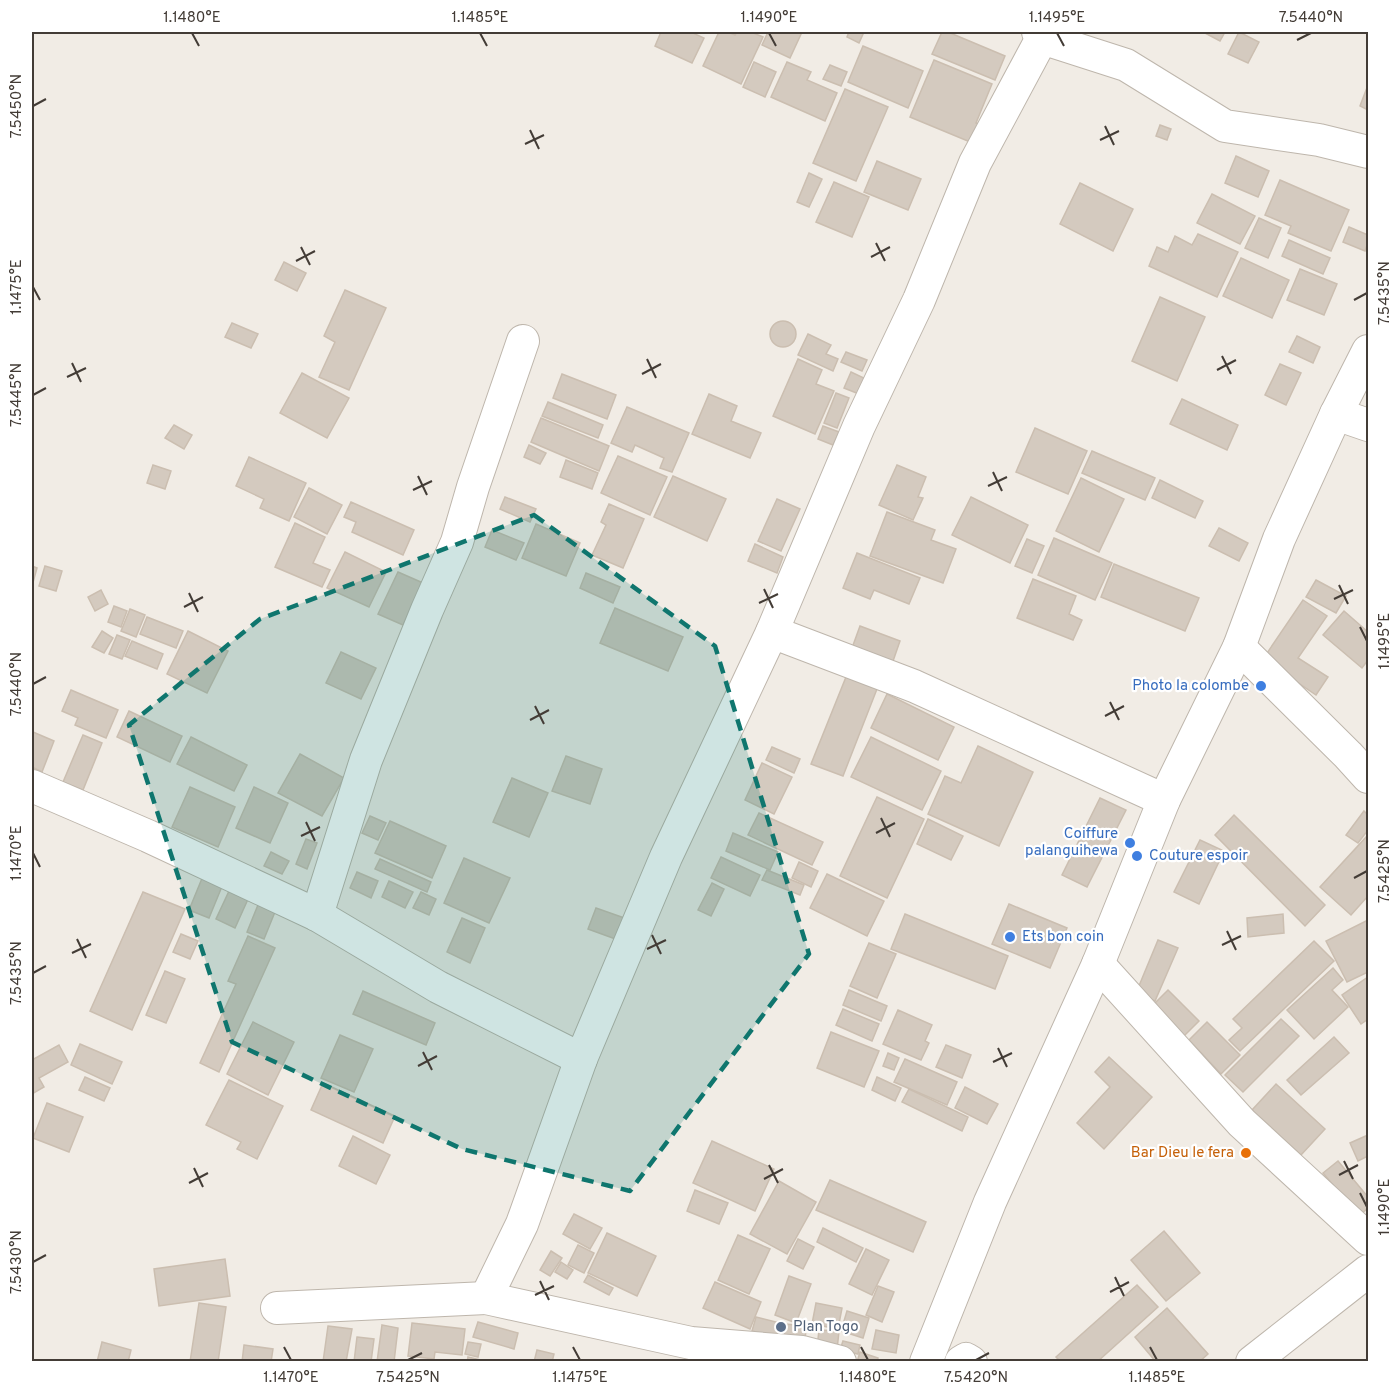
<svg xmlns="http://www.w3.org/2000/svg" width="1400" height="1393" viewBox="0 0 1400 1393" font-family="Overpass,sans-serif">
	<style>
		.building { fill: #d4cabf; stroke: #cbbeb0; stroke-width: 1.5 }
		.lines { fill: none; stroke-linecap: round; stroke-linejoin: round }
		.minor-casing { stroke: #beb6ac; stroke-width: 34 }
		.minor { stroke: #fff; stroke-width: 32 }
		.marked { fill: #0f766e; fill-opacity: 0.2; stroke: #0f766e; stroke-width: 4.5; stroke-dasharray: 12 8; stroke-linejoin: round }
		.ticks { fill: none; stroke: #433c36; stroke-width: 2 }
		.shop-dot { fill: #3f7fe0; stroke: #fff; stroke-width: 2 }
		.food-dot { fill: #e8710a; stroke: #fff; stroke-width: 2 }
		.service-dot { fill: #5c6f8a; stroke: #fff; stroke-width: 2 }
		.labels { text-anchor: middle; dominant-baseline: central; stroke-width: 4.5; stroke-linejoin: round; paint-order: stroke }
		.shop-label { font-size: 15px; fill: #366cbe; stroke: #fff; text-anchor: end }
		.food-label { font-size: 15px; fill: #c56008; stroke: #fff; text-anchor: end }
		.service-label { font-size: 15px; fill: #4e5e75; stroke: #fff; text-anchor: start }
		.neatline { fill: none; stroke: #433c36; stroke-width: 2 }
		.ticks-label { font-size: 15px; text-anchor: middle; fill: #433c36 }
	</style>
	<rect width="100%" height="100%" fill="#f1ece5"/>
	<!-- building -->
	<g class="building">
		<polygon points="661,32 697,32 695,34 704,38 692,63 655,46"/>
		<polygon points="719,32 728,32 735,35 737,32 751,32 763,37 741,84 703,66"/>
		<polygon points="768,32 802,32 790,58 762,45"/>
		<polygon points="849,32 864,32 859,43 847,37"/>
		<polygon points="942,32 948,32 1005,56 995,80 932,54"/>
		<polygon points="1206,32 1225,32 1220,41 1205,33"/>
		<polygon points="1239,32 1259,42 1248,63 1228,54"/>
		<polygon points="863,46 923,71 908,108 848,82"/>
		<polygon points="934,60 992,84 976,123 983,125 975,144 910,117"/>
		<polygon points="754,62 776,72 765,97 743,87"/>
		<polygon points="787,62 811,72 807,80 837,93 825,121 771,97"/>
		<polygon points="830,65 847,72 841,86 823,79"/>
		<polygon points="1368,85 1368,110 1360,106"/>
		<polygon points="845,89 888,107 856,181 813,163"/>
		<polygon points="1160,125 1171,129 1167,140 1156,136"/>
		<polygon points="1236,156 1269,171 1258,197 1225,183"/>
		<polygon points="877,161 921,179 908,210 864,192"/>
		<polygon points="809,173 822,179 809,207 797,202"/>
		<polygon points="1280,180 1349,210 1331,251 1288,233 1291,226 1265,215"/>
		<polygon points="834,182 869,197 852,237 816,222"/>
		<polygon points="1080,183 1133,209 1113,251 1060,224"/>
		<polygon points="1212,194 1255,216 1240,244 1197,223"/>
		<polygon points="1259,218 1281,228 1268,258 1245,248"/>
		<polygon points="1349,227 1368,235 1368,242 1365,251 1343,242"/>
		<polygon points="1198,234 1238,252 1217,297 1149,266 1157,247 1168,252 1175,236 1192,245"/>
		<polygon points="1289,240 1330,258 1323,274 1282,256"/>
		<polygon points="1241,258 1289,280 1272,318 1223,296"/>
		<polygon points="284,262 306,273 297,291 275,280"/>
		<polygon points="1300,269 1337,284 1324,315 1287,300"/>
		<polygon points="345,290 386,308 349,390 319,377 335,342 324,336"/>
		<polygon points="1160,297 1205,317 1177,381 1132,361"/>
		<circle cx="783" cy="334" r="13"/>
		<polygon points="232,323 258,334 251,348 225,337"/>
		<polygon points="808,334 831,345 826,354 838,359 833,371 798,355"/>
		<polygon points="1297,336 1320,347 1313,363 1289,352"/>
		<polygon points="846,352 867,360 862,371 841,362"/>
		<polygon points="798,359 822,370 816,384 834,391 815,434 773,416"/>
		<polygon points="1280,364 1301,373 1286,405 1265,395"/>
		<polygon points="851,372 866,379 859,394 844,388"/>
		<polygon points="302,373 349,398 327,438 280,413"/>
		<polygon points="562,374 616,395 607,419 553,398"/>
		<polygon points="836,393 849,398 837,428 824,423"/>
		<polygon points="709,394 737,406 731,421 761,433 750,458 692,434"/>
		<polygon points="1182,399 1238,425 1227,450 1170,424"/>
		<polygon points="548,402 603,425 598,438 542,416"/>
		<polygon points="627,407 689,433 672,472 660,468 664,458 635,445 632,452 611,443"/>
		<polygon points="541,418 609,446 599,471 531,442"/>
		<polygon points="174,425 192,435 184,449 165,438"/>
		<polygon points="823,426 839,432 833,445 818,439"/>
		<polygon points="1035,428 1087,451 1068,494 1016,472"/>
		<polygon points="529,445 546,453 540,464 524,457"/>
		<polygon points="1092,451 1155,478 1145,500 1082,473"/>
		<polygon points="618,456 667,477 650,515 601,493"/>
		<polygon points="249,457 306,483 289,521 260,508 264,499 236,486"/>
		<polygon points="566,460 598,473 592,489 560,477"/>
		<polygon points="153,465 171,471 165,489 147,483"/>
		<polygon points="897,465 926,477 918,497 923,498 913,520 879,505"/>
		<polygon points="673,476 726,499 707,541 654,517"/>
		<polygon points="1081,478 1124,499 1099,552 1056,531"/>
		<polygon points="1160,480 1203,501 1195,518 1152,498"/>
		<polygon points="309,488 342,505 327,534 294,517"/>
		<polygon points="505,497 536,509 530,522 500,509"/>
		<polygon points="971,497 1028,525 1010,563 952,535"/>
		<polygon points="777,499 800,509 781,551 758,541"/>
		<polygon points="351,502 414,530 403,555 352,532 356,522 344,517"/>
		<polygon points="609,504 644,519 623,568 592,555 606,525 601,522"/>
		<polygon points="887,512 935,530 931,540 956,549 943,583 870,556"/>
		<polygon points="295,523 325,537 313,563 330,570 322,587 275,567"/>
		<polygon points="536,524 580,543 566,576 522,558"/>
		<polygon points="1219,528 1248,543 1239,561 1209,546"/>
		<polygon points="492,530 524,543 516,560 485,547"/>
		<polygon points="1054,538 1112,563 1095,600 1038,575"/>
		<polygon points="1027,539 1044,546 1032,573 1015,566"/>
		<polygon points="755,544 783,557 777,573 748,561"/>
		<polygon points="345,552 386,572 369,607 327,588"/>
		<polygon points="857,553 920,578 909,604 874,590 870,599 843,588"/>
		<polygon points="1114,564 1199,598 1185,631 1101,597"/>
		<polygon points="32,566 37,568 32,586"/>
		<polygon points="45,566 62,571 56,591 39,586"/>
		<polygon points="398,572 423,583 403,625 378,614"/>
		<polygon points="586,573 620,587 613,603 580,588"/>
		<polygon points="1033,579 1076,596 1069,614 1082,620 1073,640 1017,618"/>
		<polygon points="1316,580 1346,596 1336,613 1306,597"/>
		<polygon points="101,590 108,604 95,611 88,597"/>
		<polygon points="1303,600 1327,616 1298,658 1328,677 1316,695 1263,659"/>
		<polygon points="114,606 127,611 121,627 108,622"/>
		<polygon points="615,608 683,637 668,671 600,643"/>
		<polygon points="130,609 145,615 136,637 121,631"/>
		<polygon points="1344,611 1368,632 1368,660 1362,668 1323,635"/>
		<polygon points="147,617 183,631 176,648 140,634"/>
		<polygon points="860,626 900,641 892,664 852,648"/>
		<polygon points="102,631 113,638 104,653 92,647"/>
		<polygon points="188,631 228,651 207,693 167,674"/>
		<polygon points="117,635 130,640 122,659 109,654"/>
		<polygon points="132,641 163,654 157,669 125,656"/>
		<polygon points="341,652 376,668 361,699 326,683"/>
		<polygon points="846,677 877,689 843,776 811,764"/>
		<polygon points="71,690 118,710 106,738 75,725 78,718 62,711"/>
		<polygon points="887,694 954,727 938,760 871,728"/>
		<polygon points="129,711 182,736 170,762 117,737"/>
		<polygon points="33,732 54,741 42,772 32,767"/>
		<polygon points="83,735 102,743 83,790 63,782"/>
		<polygon points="191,737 247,765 234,791 177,764"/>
		<polygon points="871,737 941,771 922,810 851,777"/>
		<polygon points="978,746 1033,772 999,846 928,814 945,776 961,783"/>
		<polygon points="772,747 800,759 794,773 766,760"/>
		<polygon points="300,754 344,778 322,816 278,793"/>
		<polygon points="566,756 602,769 590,804 552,791"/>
		<polygon points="762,763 792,777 774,814 745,800"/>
		<polygon points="512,778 548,793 529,837 493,822"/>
		<polygon points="190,787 235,807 218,847 172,827"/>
		<polygon points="254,787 288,803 270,843 236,828"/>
		<polygon points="877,797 924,819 887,898 840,876"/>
		<polygon points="1100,798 1126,810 1087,887 1062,875"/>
		<polygon points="1364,811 1368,815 1368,830 1358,843 1346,835"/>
		<polygon points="759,813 823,842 812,865 748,835"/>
		<polygon points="1234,815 1325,905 1305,926 1215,835"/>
		<polygon points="370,816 386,823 378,840 362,833"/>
		<polygon points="928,819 963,836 951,860 917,844"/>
		<polygon points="390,821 446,846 432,878 375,853"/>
		<polygon points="733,833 778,852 770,870 726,851"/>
		<polygon points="1368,835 1368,896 1351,915 1320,887"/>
		<polygon points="306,839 317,843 307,869 296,864"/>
		<polygon points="1200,840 1224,851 1199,904 1174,892"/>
		<polygon points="271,852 289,861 282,874 264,866"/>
		<polygon points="721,857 760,875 750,896 711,878"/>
		<polygon points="464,858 510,878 489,923 444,903"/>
		<polygon points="380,859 431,882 427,892 375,869"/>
		<polygon points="799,862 818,871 811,887 792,878"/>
		<polygon points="767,870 804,885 800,895 762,880"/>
		<polygon points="357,872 378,881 371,898 350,888"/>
		<polygon points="827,874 884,901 867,936 810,908"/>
		<polygon points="203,876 223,884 209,918 189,910"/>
		<polygon points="389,881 413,892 405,908 382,897"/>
		<polygon points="712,883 724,889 711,916 698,910"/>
		<polygon points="230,889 249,897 235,928 216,919"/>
		<polygon points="143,892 185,909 132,1030 90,1011"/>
		<polygon points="421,892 436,899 429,915 413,908"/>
		<polygon points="260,900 277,907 264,939 247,932"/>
		<polygon points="1009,904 1067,928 1050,968 992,944"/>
		<polygon points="596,908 630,920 621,941 588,929"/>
		<polygon points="905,914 1008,956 995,989 891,949"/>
		<polygon points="1283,914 1284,933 1248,937 1247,918"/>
		<polygon points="462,918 485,928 470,963 447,952"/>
		<polygon points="1368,920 1368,972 1347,982 1326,941"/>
		<polygon points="181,934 198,941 190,959 173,952"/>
		<polygon points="248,936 275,948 219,1072 200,1063 236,984 228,981"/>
		<polygon points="1158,940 1178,948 1155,1001 1136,993"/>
		<polygon points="1314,941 1334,961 1240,1051 1229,1040 1242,1028 1233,1019"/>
		<polygon points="869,943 896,954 877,998 850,986"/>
		<polygon points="1333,968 1343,980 1332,990 1348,1007 1314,1039 1287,1010"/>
		<polygon points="165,971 185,979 166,1023 146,1015"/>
		<polygon points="1368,977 1368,1019 1361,1024 1342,995"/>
		<polygon points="849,990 887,1006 881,1021 843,1005"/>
		<polygon points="1168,990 1199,1021 1184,1036 1154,1004"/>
		<polygon points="363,991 435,1023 426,1045 353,1014"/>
		<polygon points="843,1009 879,1024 872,1041 836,1025"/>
		<polygon points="898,1010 932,1025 925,1041 929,1043 921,1060 883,1044"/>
		<polygon points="1281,1019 1299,1036 1243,1092 1225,1075"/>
		<polygon points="253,1022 294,1042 268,1095 227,1074"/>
		<polygon points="1207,1022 1240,1055 1221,1074 1189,1040"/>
		<polygon points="831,1032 879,1051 864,1087 817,1068"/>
		<polygon points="340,1035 373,1049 354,1092 321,1078"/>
		<polygon points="1334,1037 1349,1053 1301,1095 1287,1080"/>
		<polygon points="80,1044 122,1062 112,1084 71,1065"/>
		<polygon points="59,1045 68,1062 39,1078 44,1087 32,1094 32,1060"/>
		<polygon points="946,1045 971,1055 962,1078 936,1067"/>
		<polygon points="888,1053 899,1058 894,1070 883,1066"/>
		<polygon points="1109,1057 1152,1097 1104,1149 1077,1123 1110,1087 1095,1072"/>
		<polygon points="905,1059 957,1082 947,1105 894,1082"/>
		<polygon points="85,1077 110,1088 104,1101 79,1090"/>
		<polygon points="877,1077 901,1088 895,1101 872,1090"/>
		<polygon points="229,1080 283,1106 257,1159 237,1149 241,1142 206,1125"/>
		<polygon points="323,1083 395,1116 383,1143 311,1110"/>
		<polygon points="1276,1084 1325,1129 1301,1155 1252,1110"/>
		<polygon points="965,1087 998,1104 987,1124 955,1108"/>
		<polygon points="909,1089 968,1117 962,1131 902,1102"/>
		<polygon points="47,1103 83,1117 69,1152 33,1138"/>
		<polygon points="1368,1135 1368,1156 1358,1161 1350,1143"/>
		<polygon points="353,1136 390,1155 376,1184 339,1166"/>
		<polygon points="712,1141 774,1169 755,1211 693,1183"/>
		<polygon points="1338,1161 1368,1197 1368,1208 1359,1216 1323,1173"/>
		<polygon points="830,1180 926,1222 913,1252 816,1210"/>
		<polygon points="779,1181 816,1202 787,1254 750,1234"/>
		<polygon points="695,1190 728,1203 719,1224 687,1211"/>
		<polygon points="574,1214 602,1228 590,1249 563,1234"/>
		<polygon points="823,1228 863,1248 856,1262 817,1242"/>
		<polygon points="1164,1231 1200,1273 1166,1301 1131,1260"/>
		<polygon points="607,1233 656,1256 637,1296 588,1273"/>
		<polygon points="738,1235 770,1249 749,1294 718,1280"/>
		<polygon points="798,1239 814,1247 803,1269 787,1261"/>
		<polygon points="578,1245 594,1253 584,1273 568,1265"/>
		<polygon points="866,1249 889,1260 872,1295 849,1284"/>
		<polygon points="551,1251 562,1258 550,1276 540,1270"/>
		<polygon points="225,1259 230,1296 159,1306 154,1269"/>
		<polygon points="561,1262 573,1270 567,1279 555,1272"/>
		<polygon points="588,1275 613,1288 609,1295 584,1282"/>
		<polygon points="789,1276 811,1284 796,1323 775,1315"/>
		<polygon points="715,1282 761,1302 750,1329 703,1308"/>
		<polygon points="1137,1285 1158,1307 1097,1362 1061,1362 1056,1357"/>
		<polygon points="878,1286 894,1292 882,1322 866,1315"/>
		<polygon points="199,1303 226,1307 218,1362 190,1362"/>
		<polygon points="816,1303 842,1308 838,1329 812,1324"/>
		<polygon points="1167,1308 1208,1354 1199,1362 1156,1362 1135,1337"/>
		<polygon points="847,1311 869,1318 863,1338 841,1331"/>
		<polygon points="756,1317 780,1323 776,1337 752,1331"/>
		<polygon points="478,1322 518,1333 514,1349 473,1337"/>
		<polygon points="412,1323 465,1329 462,1355 435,1352 434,1359 408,1356"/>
		<polygon points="785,1324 806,1326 805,1343 784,1341"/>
		<polygon points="382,1325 398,1328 394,1362 377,1362"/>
		<polygon points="328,1326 352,1329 346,1362 323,1362"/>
		<polygon points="819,1330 839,1331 837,1350 817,1348"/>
		<polygon points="876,1330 899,1335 896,1353 872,1349"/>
		<polygon points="357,1337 374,1339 371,1362 354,1362"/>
		<polygon points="843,1341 860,1345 858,1354 840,1350"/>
		<polygon points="102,1342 131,1350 128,1362 97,1362"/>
		<polygon points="468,1342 481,1344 478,1357 465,1354"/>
		<polygon points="244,1345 273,1349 271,1362 242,1362"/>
		<polygon points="537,1350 554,1354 552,1362 534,1362"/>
		<polygon points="860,1352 878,1358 877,1362 857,1362"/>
		<polygon points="468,1357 489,1362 467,1362"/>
	</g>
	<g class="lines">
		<defs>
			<g id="minor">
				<polyline points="1038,32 1042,38 1126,65 1225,126 1319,140 1368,152"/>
				<polyline points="1336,414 1368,425"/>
				<polyline points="772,632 914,686 1164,800"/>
				<polyline points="1239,647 1348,755 1368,777"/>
				<polyline points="32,786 148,836 317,915 438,987 581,1059"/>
				<polyline points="317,915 366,760 427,610 457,542 473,487 523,341"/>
				<polyline points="1098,964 1242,1123 1368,1239"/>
				<polyline points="277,1308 486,1298"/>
				<polyline points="840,1362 802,1352 691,1343 486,1298 522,1224 581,1059 666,857 772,632 859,426 919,300 975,163 1042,38"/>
				<polyline points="926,1362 990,1202 1098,964 1164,800 1239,647 1279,539 1336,414 1368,351"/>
				<polyline points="961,1362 966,1359 971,1362"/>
				<polyline points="1252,1362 1368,1271"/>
			</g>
		</defs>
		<!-- minor casing -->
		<use href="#minor" class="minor-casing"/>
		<!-- minor -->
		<use href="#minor" class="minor"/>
	</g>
	<!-- marked area -->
	<path class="marked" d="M534 515 715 646 809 954 630 1191 462 1149 232 1042 129 725 260 619Z"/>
	<!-- ticks -->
	<path class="ticks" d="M192 33 199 46M480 33 487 46M769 33 776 46M1057 33 1064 46M1297 40 1311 33M33 106 46 99M1105 126 1114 145M530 130 539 149M1100 140 1119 131M525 144 544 135M876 243 885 261M301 247 310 265M871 257 890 247M296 261 315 251M33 287 40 300M1354 300 1367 293M1222 356 1231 374M647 359 656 378M72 363 81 382M1217 370 1236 360M642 374 661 364M67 377 86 368M33 395 46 388M993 472 1002 491M418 476 427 495M988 486 1007 477M413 490 432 481M1339 585 1348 604M764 589 773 608M189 593 198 612M1334 599 1353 590M759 603 778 594M184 607 203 597M1360 627 1367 641M33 684 46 677M1110 702 1119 720M535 706 544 724M1105 716 1124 706M530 720 549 710M881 818 890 837M306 822 315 841M876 833 895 823M301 836 320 827M33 853 40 867M1354 878 1367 871M1227 931 1236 950M652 935 661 954M77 939 86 958M1222 945 1241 936M647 949 666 940M72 953 91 944M33 973 46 966M998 1048 1007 1067M423 1052 432 1070M993 1062 1012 1053M418 1066 437 1056M1344 1161 1353 1179M769 1165 778 1183M194 1168 203 1187M1339 1175 1358 1165M764 1179 783 1169M189 1183 208 1173M1360 1193 1367 1207M33 1262 46 1255M1115 1277 1124 1296M540 1281 549 1300M1110 1292 1129 1282M535 1295 554 1286M284 1347 291 1360M573 1347 580 1360M861 1347 868 1360M1150 1347 1157 1360M408 1360 422 1353M976 1360 989 1353"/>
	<!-- markers -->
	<g class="shop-dot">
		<circle cx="1261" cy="686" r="6"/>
		<circle cx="1130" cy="843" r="6"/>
		<circle cx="1137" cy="856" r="6"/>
		<circle cx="1010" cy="937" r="6"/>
	</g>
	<circle class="food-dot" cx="1246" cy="1153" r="6"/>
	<circle class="service-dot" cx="781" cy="1327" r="6"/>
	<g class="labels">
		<!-- shop labels -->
		<g class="shop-label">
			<text x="1249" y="686">Photo la colombe</text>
			<text x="1118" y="834">Coiffure<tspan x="1118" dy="17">palanguihewa</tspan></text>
			<text x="1149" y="856" text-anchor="start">Couture espoir</text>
			<text x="1022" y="937" text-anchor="start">Ets bon coin</text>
		</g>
		<!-- food labels -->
		<g class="food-label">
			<text x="1234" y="1153">Bar Dieu le fera</text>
		</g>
		<!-- service labels -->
		<g class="service-label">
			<text x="793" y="1327">Plan Togo</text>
		</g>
	</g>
	<!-- border -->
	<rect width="1400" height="1393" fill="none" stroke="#ffffff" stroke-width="66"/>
	<rect x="33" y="33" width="1334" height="1327" class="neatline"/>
	<g class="ticks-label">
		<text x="192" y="22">1.1480°E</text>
		<text x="480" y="22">1.1485°E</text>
		<text x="769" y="22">1.1490°E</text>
		<text x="1057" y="22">1.1495°E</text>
		<text x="1311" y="22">7.5440°N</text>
		<text transform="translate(16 106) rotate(-90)" y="5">7.5450°N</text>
		<text transform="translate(16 287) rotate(-90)" y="5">1.1475°E</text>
		<text transform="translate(1384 293) rotate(-90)" y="5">7.5435°N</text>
		<text transform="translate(16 395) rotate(-90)" y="5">7.5445°N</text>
		<text transform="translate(1384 641) rotate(-90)" y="5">1.1495°E</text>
		<text transform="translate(16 684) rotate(-90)" y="5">7.5440°N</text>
		<text transform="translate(16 853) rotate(-90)" y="5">1.1470°E</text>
		<text transform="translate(1384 871) rotate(-90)" y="5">7.5425°N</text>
		<text transform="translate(16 973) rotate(-90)" y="5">7.5435°N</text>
		<text transform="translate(1384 1207) rotate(-90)" y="5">1.1490°E</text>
		<text transform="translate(16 1262) rotate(-90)" y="5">7.5430°N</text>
		<text x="291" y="1382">1.1470°E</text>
		<text x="408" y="1382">7.5425°N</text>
		<text x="580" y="1382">1.1475°E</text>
		<text x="868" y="1382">1.1480°E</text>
		<text x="976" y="1382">7.5420°N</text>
		<text x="1157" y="1382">1.1485°E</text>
	</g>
</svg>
